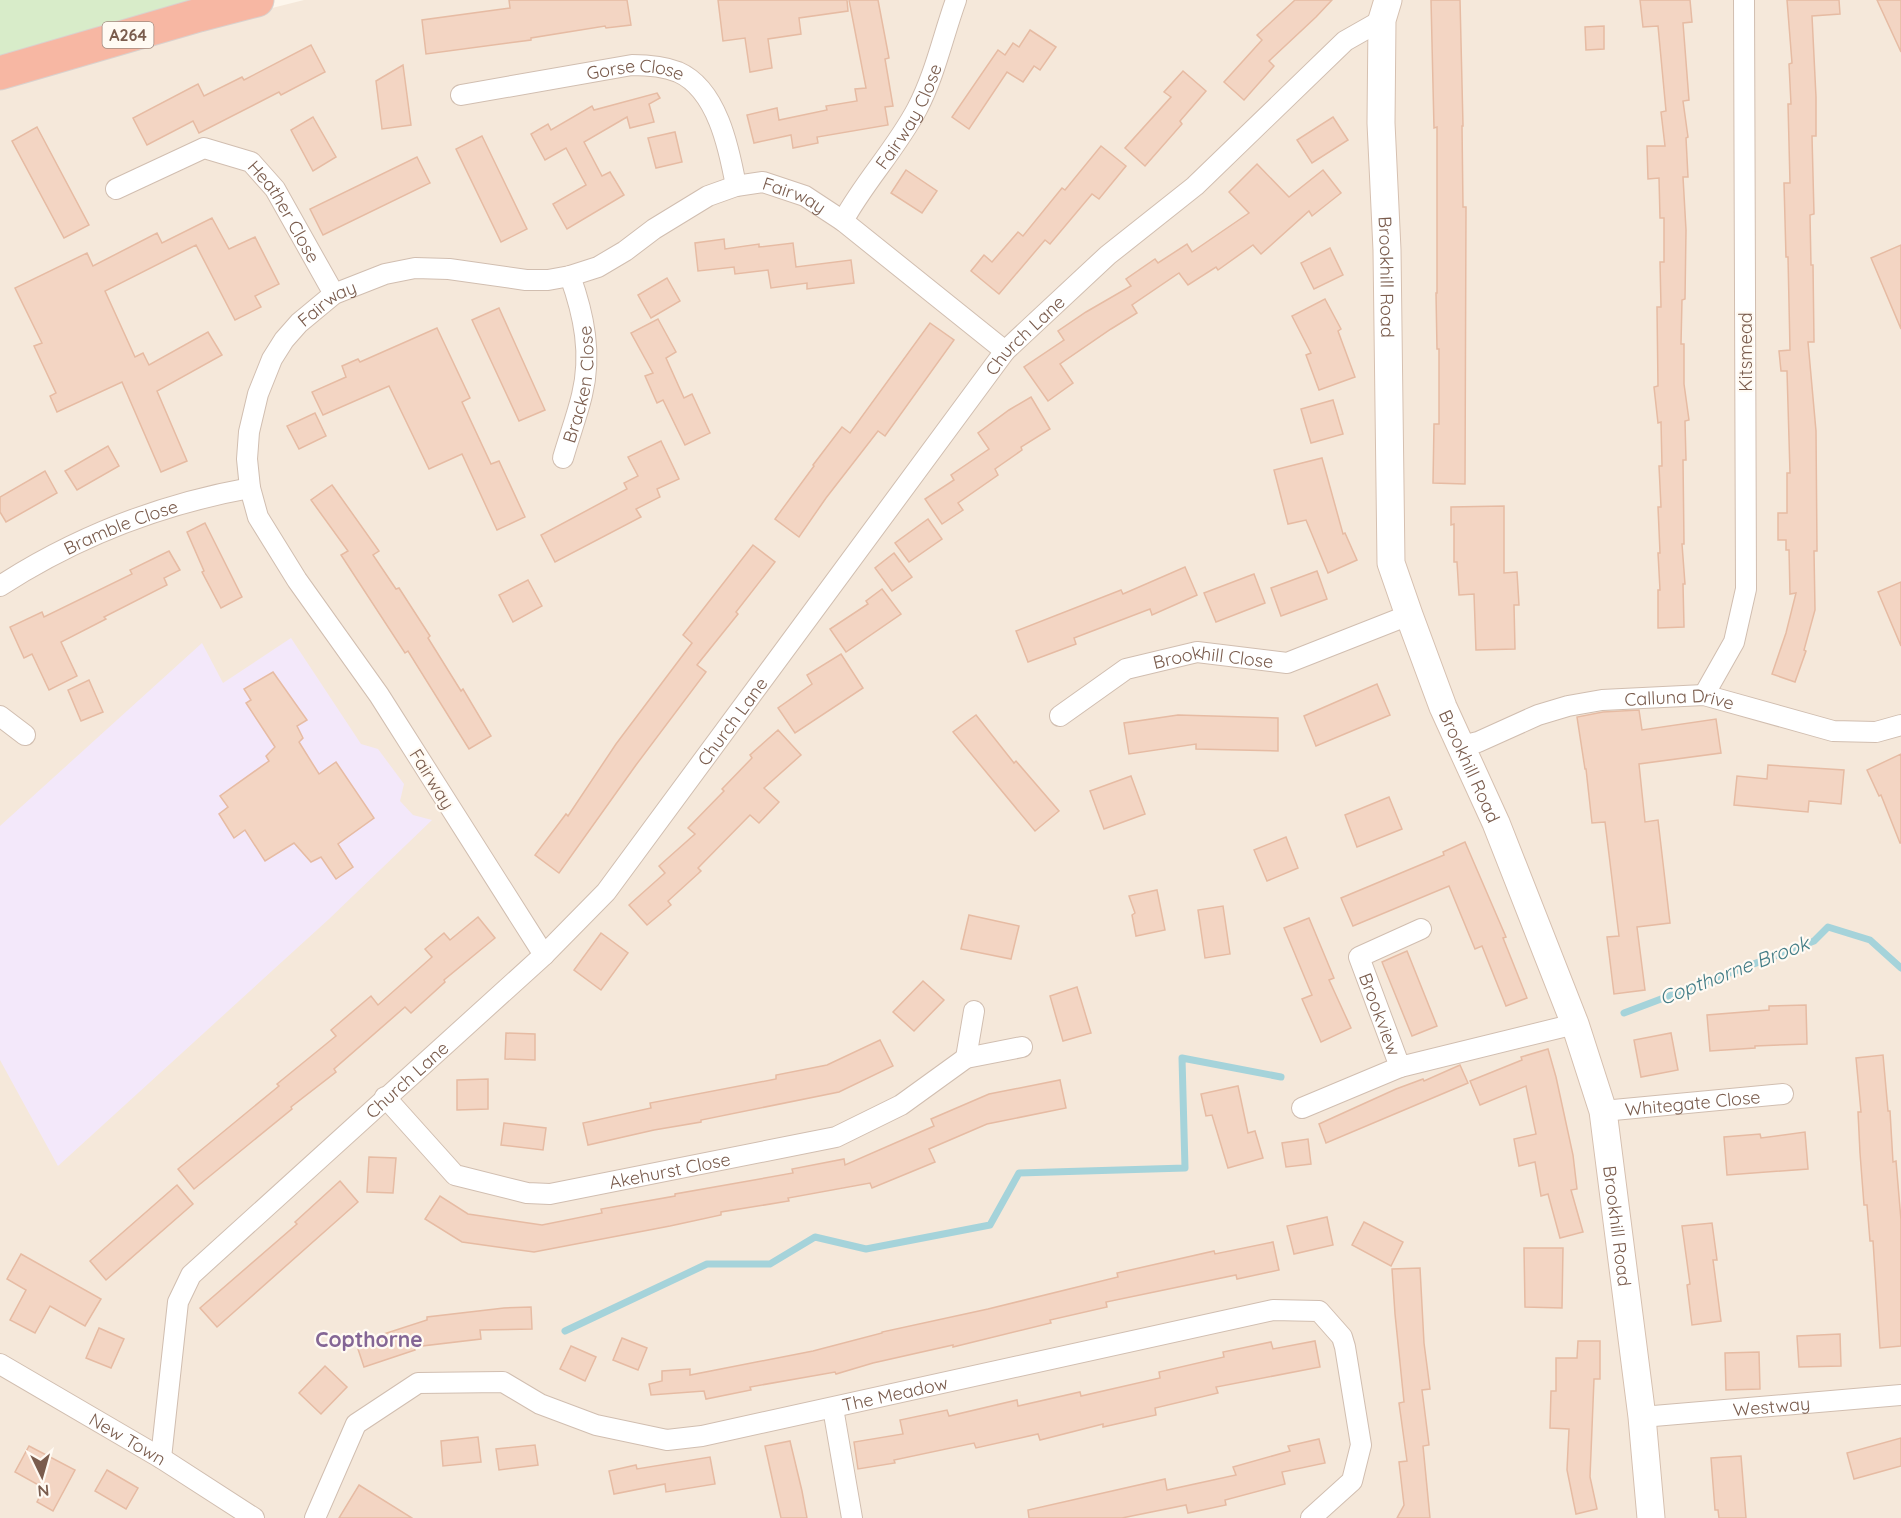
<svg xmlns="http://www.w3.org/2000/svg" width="1901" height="1518" viewBox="0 0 1901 1518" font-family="Quicksand,sans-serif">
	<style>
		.residential { fill: #f5e8da }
		.education { fill: #f3e8fa }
		.green { fill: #d8ecc9 }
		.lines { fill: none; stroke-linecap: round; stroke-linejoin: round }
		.stream { stroke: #a5d3da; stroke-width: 7 }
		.building { fill: #f3d5c3; stroke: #e6bba3; stroke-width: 1.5 }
		.street-casing { stroke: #d1beb0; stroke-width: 22 }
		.secondary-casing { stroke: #d6c0b0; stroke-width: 29 }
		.highway-casing { stroke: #dad1cd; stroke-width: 35 }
		.street { stroke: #fff; stroke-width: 20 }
		.secondary { stroke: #fff; stroke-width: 27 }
		.highway { stroke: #f7b7a3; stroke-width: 33 }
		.labels { text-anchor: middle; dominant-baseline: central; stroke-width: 4.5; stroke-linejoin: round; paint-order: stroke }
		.shield { fill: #fffaf3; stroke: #a28b7f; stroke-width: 1.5 }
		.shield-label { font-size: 16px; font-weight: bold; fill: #7a5c4d }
		.street-label { font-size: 18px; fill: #7a5c4d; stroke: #fffaf3 }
		.water-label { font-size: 20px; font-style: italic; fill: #437c86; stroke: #fffaf3 }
		.quarter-label { font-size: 21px; font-weight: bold; fill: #846695; stroke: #fffaf3 }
	</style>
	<rect width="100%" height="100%" fill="#fdf6ec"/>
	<!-- residential -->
	<polygon class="residential" points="304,0 1901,0 1901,1518 0,1518 0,86 199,26"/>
	<!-- education -->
	<polygon class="education" points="291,638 361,744 378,749 404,784 400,801 413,815 432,820 329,919 58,1166 0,1060 0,826 202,643 223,683"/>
	<!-- green -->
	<polygon class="green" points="0,0 246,0 0,73"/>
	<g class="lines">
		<!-- stream -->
		<g class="stream">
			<polyline points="1624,1013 1814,941 1828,927 1870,940 1901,968"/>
			<polyline points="565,1331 707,1264 770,1264 815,1237 866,1249 990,1225 1019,1173 1185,1168 1182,1058 1281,1077"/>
		</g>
	</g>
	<!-- building -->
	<g class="building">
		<polygon points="509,0 627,0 631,25 606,28 605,26 531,38 531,40 426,54 422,20 510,8"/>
		<polygon points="718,0 847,0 848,11 799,18 801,34 768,39 772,68 750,72 745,38 723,41"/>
		<polygon points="849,0 878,0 889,58 885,59 893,106 885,107 888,125 817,137 818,143 793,148 791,135 754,143 747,115 777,108 779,120 827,110 826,106 857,101 855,89 866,88"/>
		<polygon points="1295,0 1332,0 1316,17 1269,61 1274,66 1244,100 1224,82 1262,40 1257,35"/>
		<polygon points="1431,0 1460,0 1463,126 1462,126 1463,207 1466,207 1465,484 1433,483 1434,424 1439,424 1439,349 1437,349 1436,293 1437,293 1437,127 1434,128"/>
		<polygon points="1640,0 1690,0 1692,22 1683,23 1689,100 1683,101 1688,137 1686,138 1688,177 1683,177 1686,230 1685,299 1682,300 1681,344 1684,344 1684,384 1689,420 1685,421 1686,460 1683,460 1684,544 1682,544 1685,584 1683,584 1684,627 1658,628 1658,590 1660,590 1658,553 1660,553 1658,507 1661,507 1659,466 1662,466 1661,422 1658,423 1654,387 1658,386 1657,307 1661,307 1660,262 1664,262 1664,218 1660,218 1659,178 1648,179 1647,146 1665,146 1661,112 1666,111 1658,26 1643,27"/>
		<polygon points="1787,0 1839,0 1840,14 1812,16 1816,97 1816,136 1812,136 1814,214 1810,215 1811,265 1813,265 1814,342 1808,342 1816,431 1817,551 1814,551 1815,610 1804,650 1806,651 1795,682 1772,674 1786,633 1796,593 1790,594 1789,550 1786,550 1786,540 1778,540 1778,513 1787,513 1787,473 1790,473 1787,371 1781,371 1779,351 1790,350 1788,257 1786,257 1784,183 1790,183 1788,104 1791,104 1789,64 1792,63"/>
		<polygon points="1877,0 1901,0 1901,52"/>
		<polygon points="1604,26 1604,49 1586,50 1585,27"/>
		<polygon points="1030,30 1056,47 1040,70 1034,66 1023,82 1007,72 969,129 952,117 998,50 1005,55 1013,43 1019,47"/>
		<polygon points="311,45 325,72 281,95 279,92 199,133 193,121 147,145 133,118 198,84 204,96 242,77 244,80"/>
		<polygon points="403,65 411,125 382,129 376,81"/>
		<polygon points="1183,71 1206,91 1180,121 1182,124 1145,166 1125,148 1171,97 1164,92"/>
		<polygon points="657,93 660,98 649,104 654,122 630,128 627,117 584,142 602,176 610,172 624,195 567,229 553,204 586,185 566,148 545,160 531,134 548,124 551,130 592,106 594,110"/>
		<polygon points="313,117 336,157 313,171 291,130"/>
		<polygon points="1333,117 1348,140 1312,163 1297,140"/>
		<polygon points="37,127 89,225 64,238 12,141"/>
		<polygon points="675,132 682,162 656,168 648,138"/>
		<polygon points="482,136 527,229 501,242 456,149"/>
		<polygon points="1101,146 1126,166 1099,199 1092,194 1050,244 1045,240 999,294 971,271 984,255 992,262 1018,232 1023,236 1062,188 1065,190"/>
		<polygon points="417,157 430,183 323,235 310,209"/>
		<polygon points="1257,164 1289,197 1323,170 1341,193 1312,216 1309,211 1261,254 1253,245 1218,270 1216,267 1188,285 1179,273 1132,305 1137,313 1111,329 1060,364 1073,383 1048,401 1024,367 1064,340 1058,331 1086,312 1131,286 1126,279 1155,259 1158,263 1187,244 1192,252 1249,213 1229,192"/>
		<polygon points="906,170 937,191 922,213 891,193"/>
		<polygon points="212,218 229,249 255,237 279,284 255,296 261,307 235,320 196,245 105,291 135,357 143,353 149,365 208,332 222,355 157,391 187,461 161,472 122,382 57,412 50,396 56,393 34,346 42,343 15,288 87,253 93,266 157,233 162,243"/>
		<polygon points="724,239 725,249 759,244 759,247 793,243 796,267 851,260 854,283 807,289 807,283 771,288 768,270 735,274 734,267 698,271 695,243"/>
		<polygon points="1901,245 1901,329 1871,258"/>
		<polygon points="1330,248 1343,275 1314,289 1301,263"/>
		<polygon points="667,278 680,301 651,318 638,295"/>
		<polygon points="1325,299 1341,329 1338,331 1355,377 1319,390 1306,355 1311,353 1292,316"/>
		<polygon points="499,308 545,410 519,421 472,320"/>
		<polygon points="658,319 676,352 666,358 684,398 692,394 710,433 685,445 663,400 657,403 645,376 653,373 631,333"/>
		<polygon points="930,323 954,340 885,436 878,431 826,498 799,537 775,519 814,466 813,465 842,427 850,433"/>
		<polygon points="437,328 470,398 462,402 491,464 499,461 525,517 497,530 462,454 429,469 389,386 323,415 312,392 346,377 342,366 358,359 360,362"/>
		<polygon points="1031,397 1050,429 1021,447 1022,450 995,469 998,475 958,503 963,510 942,524 925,499 954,480 951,475 989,449 978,433 1009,410"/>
		<polygon points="1333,400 1343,434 1311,443 1301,409"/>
		<polygon points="315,413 326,436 299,449 287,426"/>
		<polygon points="661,441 679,479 657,489 660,497 636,509 641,517 555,562 541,535 627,489 624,483 638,476 628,457"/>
		<polygon points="108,446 119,466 77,490 65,471"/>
		<polygon points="1322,458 1343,534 1345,533 1357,560 1328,573 1306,520 1288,524 1274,470"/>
		<polygon points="45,471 57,493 6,522 0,512 0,497"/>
		<polygon points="332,485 379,551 373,555 396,589 399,588 430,636 428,638 461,691 463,689 491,736 469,749 408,651 405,653 341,555 348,551 311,500"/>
		<polygon points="1504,506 1504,573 1517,572 1519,605 1514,605 1515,649 1476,650 1474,594 1459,595 1457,562 1454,562 1454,524 1451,525 1451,507"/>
		<polygon points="928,519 942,539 909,562 895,543"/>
		<polygon points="205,523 242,597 221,608 202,572 204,571 187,532"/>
		<polygon points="753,545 775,562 736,612 738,614 697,665 706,672 636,765 559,873 535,855 566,814 568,816 616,744 692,643 683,635"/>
		<polygon points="169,551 180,570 164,578 167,585 104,617 106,619 61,642 77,676 49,690 32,654 24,658 10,627 42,612 44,617 132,574 130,570"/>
		<polygon points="894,553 912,577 892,591 875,568"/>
		<polygon points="1185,567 1197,595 1152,615 1150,609 1074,638 1076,644 1028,662 1016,631 1121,590 1123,594"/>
		<polygon points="1317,571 1327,599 1281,616 1271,588"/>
		<polygon points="1254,574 1265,603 1216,622 1204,593"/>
		<polygon points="528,580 542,606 513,622 499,595"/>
		<polygon points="1901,582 1901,646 1878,592"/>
		<polygon points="882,589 901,614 846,652 830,629 868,604 866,601"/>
		<polygon points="841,654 863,688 795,733 778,708 812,684 807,675"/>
		<polygon points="273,672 307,720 297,726 303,738 299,742 319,774 336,762 374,818 338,844 353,867 336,879 321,857 311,862 294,843 265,861 245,830 234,838 219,814 228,807 220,796 269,761 266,756 275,747 246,703 251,700 244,689"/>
		<polygon points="89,680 103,712 81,721 68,690"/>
		<polygon points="1377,684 1390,715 1316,746 1304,716"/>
		<polygon points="1639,710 1642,730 1716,719 1721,753 1639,764 1645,822 1658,820 1670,923 1637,927 1645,990 1614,994 1607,937 1619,936 1605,822 1592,823 1586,769 1585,769 1577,717 1603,712"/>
		<polygon points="976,715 1014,763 1016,761 1059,811 1035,831 953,732"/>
		<polygon points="1178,715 1278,718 1278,751 1196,749 1196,744 1129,754 1124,723"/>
		<polygon points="778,730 801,755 764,788 779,802 759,823 750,815 698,868 701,871 668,901 671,905 647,925 629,905 665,873 659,866 695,834 688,828 724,791 722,789 752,758 750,755"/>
		<polygon points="1901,754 1901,843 1900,843 1881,795 1879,796 1867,770"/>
		<polygon points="1768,765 1844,770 1841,804 1809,801 1808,812 1734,805 1737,776 1767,779"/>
		<polygon points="1131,776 1145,814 1104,829 1090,791"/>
		<polygon points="1389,797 1402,829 1357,847 1345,815"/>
		<polygon points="1286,837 1298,868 1267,881 1254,850"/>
		<polygon points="1465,842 1506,937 1503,938 1527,998 1506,1006 1482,946 1475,949 1449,886 1353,926 1341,898 1444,855 1443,852"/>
		<polygon points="1157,890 1165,930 1136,936 1132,915 1135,913 1129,896"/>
		<polygon points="1223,906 1230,954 1205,958 1198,910"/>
		<polygon points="969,915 1019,926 1011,959 961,949"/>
		<polygon points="478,917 495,938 444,980 445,982 411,1013 405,1007 334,1069 336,1072 291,1107 292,1109 194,1189 178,1169 279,1086 277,1084 336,1036 331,1030 371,996 378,1005 432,957 425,949 444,933 450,940"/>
		<polygon points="1309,918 1334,978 1329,980 1351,1028 1321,1042 1302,999 1312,995 1284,928"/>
		<polygon points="601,933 628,953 601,990 574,970"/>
		<polygon points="1407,951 1437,1026 1412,1036 1382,962"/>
		<polygon points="923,981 944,1000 914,1031 893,1012"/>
		<polygon points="1077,987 1091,1033 1063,1041 1050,996"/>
		<polygon points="1806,1005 1807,1044 1755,1046 1755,1048 1710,1051 1707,1015 1769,1010 1769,1006"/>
		<polygon points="506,1033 535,1034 535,1060 505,1059"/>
		<polygon points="1671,1033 1678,1070 1641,1077 1634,1040"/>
		<polygon points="880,1040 893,1066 839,1092 701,1120 701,1122 654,1130 588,1145 583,1123 651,1108 650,1103 776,1079 776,1075 827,1065"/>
		<polygon points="1548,1049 1556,1077 1573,1155 1577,1189 1571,1190 1583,1232 1560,1238 1548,1194 1541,1196 1535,1162 1519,1166 1514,1139 1536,1134 1526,1086 1480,1105 1470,1081 1522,1060 1521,1057"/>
		<polygon points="1883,1055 1888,1111 1890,1111 1893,1162 1896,1161 1901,1220 1901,1346 1880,1348 1873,1241 1870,1241 1867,1205 1864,1205 1860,1153 1858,1112 1861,1112 1856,1058"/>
		<polygon points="1460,1065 1468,1083 1326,1143 1319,1124 1396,1089 1423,1079 1424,1081"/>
		<polygon points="488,1079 488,1109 457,1110 457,1080"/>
		<polygon points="1060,1080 1066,1108 987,1124 929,1149 935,1162 872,1188 870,1183 788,1198 789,1201 721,1212 721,1215 670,1226 534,1252 462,1242 425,1219 440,1196 468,1214 542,1225 602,1213 601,1209 675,1196 675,1194 793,1173 792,1169 844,1159 845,1165 934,1126 931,1119 989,1094"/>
		<polygon points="1238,1086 1248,1133 1255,1131 1263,1158 1228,1168 1212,1115 1206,1116 1201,1094"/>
		<polygon points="504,1123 546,1128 543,1150 501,1145"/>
		<polygon points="1805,1132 1808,1169 1727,1175 1724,1137 1760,1134 1761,1138"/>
		<polygon points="1308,1139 1311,1164 1286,1167 1282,1143"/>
		<polygon points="369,1157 396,1158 393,1193 367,1192"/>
		<polygon points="340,1181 358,1202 217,1327 200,1308 297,1224 295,1222"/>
		<polygon points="177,1185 193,1204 106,1280 90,1261"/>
		<polygon points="1327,1217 1333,1245 1294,1254 1287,1226"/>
		<polygon points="1364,1222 1403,1242 1391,1266 1352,1245"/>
		<polygon points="1712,1223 1717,1260 1713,1260 1721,1321 1692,1325 1687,1285 1690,1284 1682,1226"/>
		<polygon points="1273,1242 1279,1270 1237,1279 1236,1275 1106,1302 1107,1307 1050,1320 1051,1323 953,1347 953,1345 873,1363 836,1374 835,1372 750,1387 751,1390 706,1399 704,1391 651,1395 649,1384 662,1381 662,1371 690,1369 690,1375 813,1351 882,1333 882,1332 988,1309 1118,1277 1117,1273 1214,1251 1215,1254"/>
		<polygon points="1524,1248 1563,1248 1562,1308 1525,1307"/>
		<polygon points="21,1254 101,1299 85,1326 50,1306 35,1333 10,1320 26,1290 7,1279"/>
		<polygon points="1420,1268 1424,1343 1430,1389 1422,1390 1429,1445 1423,1446 1430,1518 1397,1518 1404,1505 1399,1462 1407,1461 1399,1403 1404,1402 1395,1314 1392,1269"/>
		<polygon points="531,1307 532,1329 480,1330 481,1339 414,1347 415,1350 364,1367 356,1343 427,1320 427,1317 504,1308"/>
		<polygon points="99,1328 124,1339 111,1368 86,1358"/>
		<polygon points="1840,1334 1841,1366 1799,1367 1797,1336"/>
		<polygon points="622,1338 647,1348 638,1370 613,1360"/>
		<polygon points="1315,1341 1320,1367 1216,1387 1218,1393 1155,1408 1156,1415 1103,1427 1103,1424 1040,1440 1038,1434 976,1448 974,1443 894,1460 895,1463 858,1469 854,1442 903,1434 900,1420 947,1410 949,1416 1017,1400 1018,1406 1080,1392 1081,1396 1160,1378 1159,1372 1224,1357 1223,1352 1271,1342 1273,1349"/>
		<polygon points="1578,1341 1600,1341 1600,1379 1594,1379 1590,1477 1597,1509 1576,1514 1567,1470 1569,1429 1550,1428 1551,1391 1556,1391 1556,1358 1577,1358"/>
		<polygon points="571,1346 596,1357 585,1381 560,1369"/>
		<polygon points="1759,1352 1760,1389 1726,1390 1725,1353"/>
		<polygon points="325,1366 347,1387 321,1414 299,1393"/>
		<polygon points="478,1437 481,1462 443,1466 441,1441"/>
		<polygon points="1901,1438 1901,1466 1854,1479 1847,1453"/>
		<polygon points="1319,1439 1325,1463 1282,1472 1285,1484 1225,1500 1226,1505 1188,1513 1186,1505 1122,1518 1029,1518 1028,1510 1165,1479 1167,1490 1236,1475 1233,1467 1290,1451 1288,1446"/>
		<polygon points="790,1441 802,1491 807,1518 781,1518 765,1446"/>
		<polygon points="535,1445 538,1465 499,1470 496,1449"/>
		<polygon points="29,1446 75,1470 53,1511 37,1502 44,1488 15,1472"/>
		<polygon points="1741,1456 1746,1518 1719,1518 1718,1510 1715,1510 1711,1458"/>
		<polygon points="710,1457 715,1484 666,1492 665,1484 614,1494 609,1471 636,1465 637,1469"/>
		<polygon points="107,1470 138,1488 126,1509 95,1491"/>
		<polygon points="359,1485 412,1518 339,1518"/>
	</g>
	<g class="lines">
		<defs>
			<g id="street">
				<path id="s1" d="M461 95 632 65C648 65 663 66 678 72 717 89 729 148 736 186"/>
				<path id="s2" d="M116 189 204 148 251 162 275 189 334 294"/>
				<path id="s3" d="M843 221C864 182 896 149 917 109 935 75 943 36 956 0"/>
				<path id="s4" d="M563 458C569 437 577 416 582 395 592 354 584 315 570 276"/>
				<path id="s5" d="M0 586C76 537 161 504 250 488"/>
				<polyline points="1704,695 1734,642 1746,589 1744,0"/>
				<polyline points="0,716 25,735"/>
				<path id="s6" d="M1060 716 1126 669 1197 652 1287 663 1409 615"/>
				<path id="s7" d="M1462 746 1478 742 1538 715 1568 706 1602 700 1704 695 1833 731 1876 732 1901 725"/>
				<path id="s8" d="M1421 929 1359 957 1400 1067 1575 1024"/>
				<path id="s9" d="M544 955 379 695 297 580 258 517 250 488 247 459 249 432 258 394 272 359 284 340 299 323 334 294 385 274 415 268 449 269 526 280H548L570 276 598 267 625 251 654 229 708 196 736 186 763 182 805 196 843 221 1005 351"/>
				<polyline points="966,1058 974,1011"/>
				<path id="s10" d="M385 1097 455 1175 527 1193 550 1194 836 1137 901 1105 966 1058 1022 1047"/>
				<polyline points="1302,1108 1400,1067"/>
				<path id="s11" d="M1603 1111 1783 1094"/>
				<path id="s12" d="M0 1364 161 1458 254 1518"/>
				<polyline points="833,1408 852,1518"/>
				<path id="s13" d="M1642 1417 1901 1395"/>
				<path id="s14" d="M161 1458 178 1302 191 1275 544 955 606 892 1005 351 1108 255 1195 186 1345 41 1382 20"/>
				<path id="s15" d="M315 1518 356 1424 418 1383 503 1382 540 1404 596 1425 667 1440 702 1436 1273 1310 1319 1311 1342 1337 1345 1347 1361 1445 1352 1481 1311 1518"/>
			</g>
			<g id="secondary">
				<path id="s16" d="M1388 0 1382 20 1381 123 1387 250 1391 563 1409 615 1443 707 1496 823 1575 1024 1603 1111 1642 1417 1651 1518"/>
			</g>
			<polyline id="highway" points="0,73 199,15 257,0"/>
		</defs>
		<!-- street casing -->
		<use href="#street" class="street-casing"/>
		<!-- secondary casing -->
		<use href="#secondary" class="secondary-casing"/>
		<!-- highway casing -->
		<use href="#highway" class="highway-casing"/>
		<!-- street -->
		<use href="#street" class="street"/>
		<!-- secondary -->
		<use href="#secondary" class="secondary"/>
		<!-- highway -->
		<use href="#highway" class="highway"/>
	</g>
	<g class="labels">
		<!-- shield labels -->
		<rect class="shield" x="102.5" y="22" width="51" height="26" rx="4.5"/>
		<g class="shield-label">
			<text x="128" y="35">A264</text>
		</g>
		<!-- street labels -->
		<g class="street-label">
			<text stroke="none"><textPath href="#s1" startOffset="177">Gorse Close</textPath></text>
			<text stroke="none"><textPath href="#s3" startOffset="124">Fairway Close</textPath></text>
			<text stroke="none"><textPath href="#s9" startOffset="1270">Fairway</textPath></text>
			<text stroke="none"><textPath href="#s2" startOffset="206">Heather Close</textPath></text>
			<text stroke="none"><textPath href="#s16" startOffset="278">Brookhill Road</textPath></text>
			<text stroke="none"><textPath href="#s9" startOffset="766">Fairway</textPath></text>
			<text stroke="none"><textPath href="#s14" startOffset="1449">Church Lane</textPath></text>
			<text transform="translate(1745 352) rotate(-90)">Kitsmead</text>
			<text stroke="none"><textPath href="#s4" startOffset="76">Bracken Close</textPath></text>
			<text stroke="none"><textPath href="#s5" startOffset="135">Bramble Close</textPath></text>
			<text stroke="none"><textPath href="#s6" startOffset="170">Brookhill Close</textPath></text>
			<text stroke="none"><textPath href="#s7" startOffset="226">Calluna Drive</textPath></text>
			<text stroke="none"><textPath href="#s14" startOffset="964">Church Lane</textPath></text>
			<text stroke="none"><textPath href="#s16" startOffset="782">Brookhill Road</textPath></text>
			<text transform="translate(432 779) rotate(58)">Fairway</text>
			<text stroke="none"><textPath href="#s8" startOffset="129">Brookview</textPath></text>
			<text stroke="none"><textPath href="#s14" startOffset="478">Church Lane</textPath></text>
			<text stroke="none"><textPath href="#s11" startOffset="90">Whitegate Close</textPath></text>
			<text stroke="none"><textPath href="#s10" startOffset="324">Akehurst Close</textPath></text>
			<text stroke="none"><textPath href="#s16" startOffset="1268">Brookhill Road</textPath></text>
			<text stroke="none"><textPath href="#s15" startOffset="670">The Meadow</textPath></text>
			<text stroke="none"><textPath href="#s13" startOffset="130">Westway</textPath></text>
			<text stroke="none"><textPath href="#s12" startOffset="148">New Town</textPath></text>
		</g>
		<!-- water labels -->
		<g class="water-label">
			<text transform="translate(1734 970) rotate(-21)">Copthorne Brook</text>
		</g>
		<!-- quarter labels -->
		<g class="quarter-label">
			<text x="369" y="1339">Copthorne</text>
		</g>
	</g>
	<!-- north arrow -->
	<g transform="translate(42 1476) rotate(175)" stroke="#fffaf3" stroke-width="4.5" paint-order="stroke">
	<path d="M0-4.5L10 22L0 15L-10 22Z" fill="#7a5c4d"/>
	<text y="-9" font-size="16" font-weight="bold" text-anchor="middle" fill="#7a5c4d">N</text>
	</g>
</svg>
